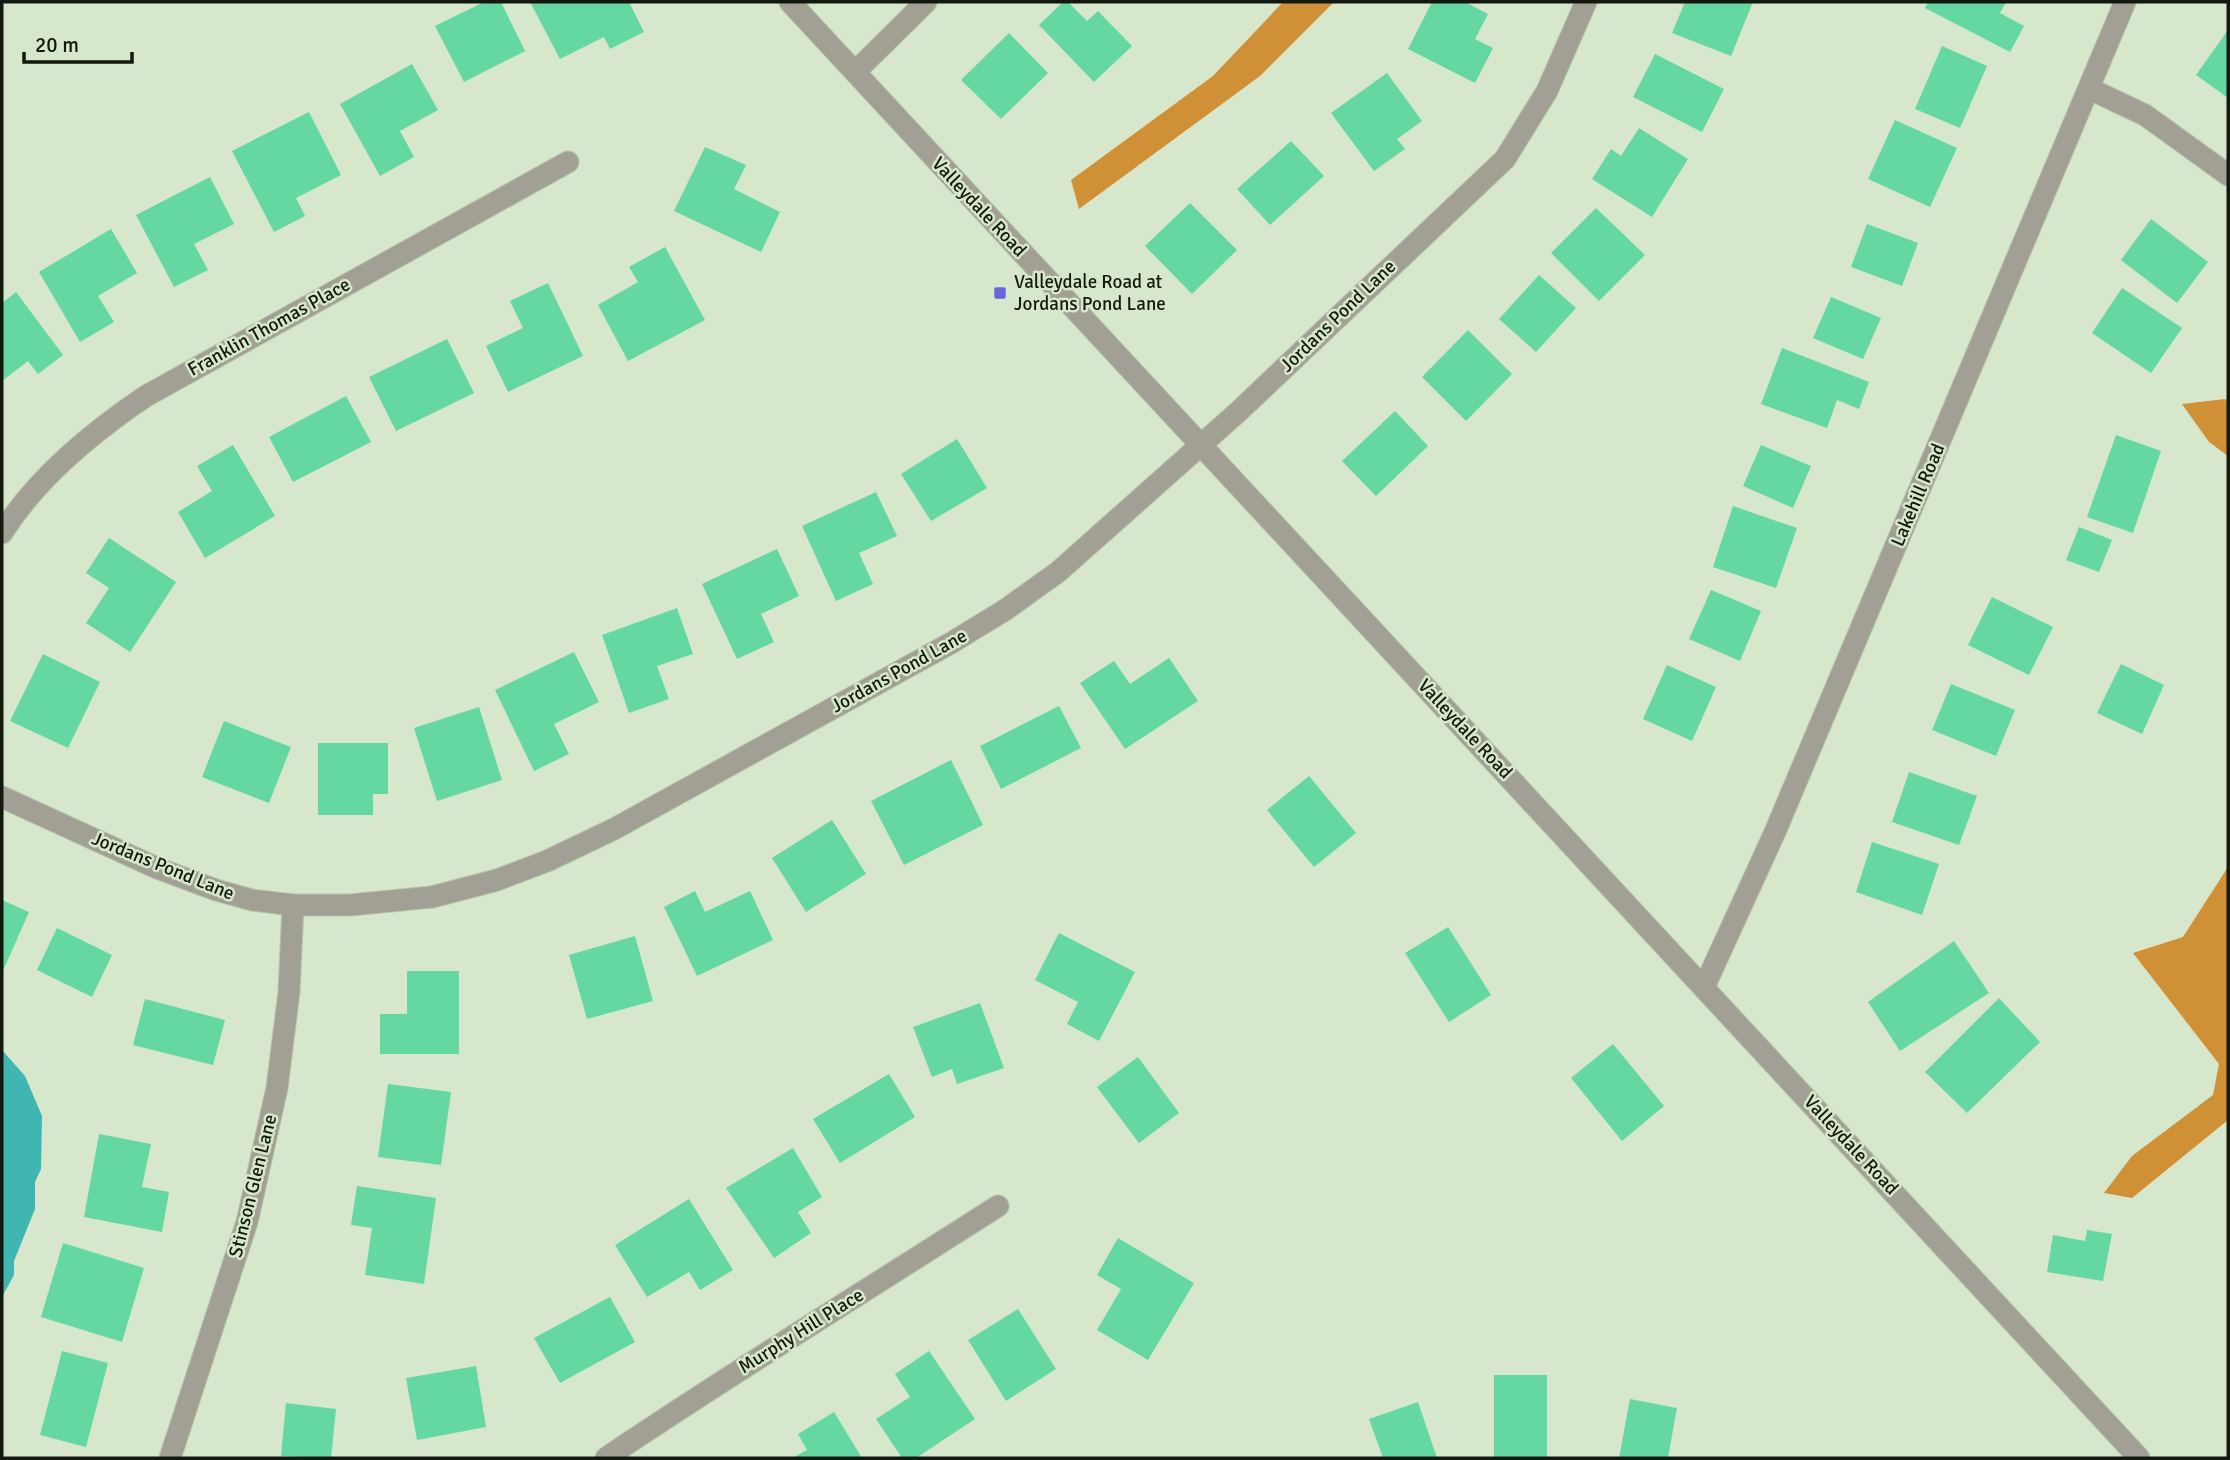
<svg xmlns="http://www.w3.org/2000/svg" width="2230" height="1460" viewBox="0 0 2230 1460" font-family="Signika,sans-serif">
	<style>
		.forest { fill: #d09035 }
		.water { fill: #40b6b2 }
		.building { fill: #64d7a3 }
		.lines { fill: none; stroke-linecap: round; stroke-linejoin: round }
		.minor-casing { stroke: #b4c2a9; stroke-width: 23 }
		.minor { stroke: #a2a094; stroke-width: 21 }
		.poi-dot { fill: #6a63dd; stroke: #d7e7cb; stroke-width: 2.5 }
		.labels { text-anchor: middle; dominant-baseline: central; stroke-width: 5; stroke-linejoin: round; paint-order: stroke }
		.street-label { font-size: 19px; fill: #13190f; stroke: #d7e7cb }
		.poi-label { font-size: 19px; fill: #13190f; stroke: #d7e7cb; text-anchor: start }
	</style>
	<rect width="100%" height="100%" fill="#d7e7cb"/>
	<!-- forest -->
	<g class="forest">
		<polygon points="1283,2 1334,2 1260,76 1079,209 1071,180 1213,76"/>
		<polygon points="2225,399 2228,402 2228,456 2209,442 2182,404"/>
		<polygon points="2228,867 2228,1120 2132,1198 2104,1193 2132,1156 2213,1095 2219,1064 2133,953 2183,937"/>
	</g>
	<!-- water -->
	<polygon class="water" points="2,1050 25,1076 42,1116 41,1169 35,1182 35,1209 14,1261 14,1275 2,1297"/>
	<!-- building -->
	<g class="building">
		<polygon points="484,2 501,2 525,51 464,82 435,26"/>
		<polygon points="530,2 629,2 644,32 610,49 604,37 560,59"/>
		<polygon points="1063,2 1068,2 1087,21 1098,11 1132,46 1094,82 1039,25"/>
		<polygon points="1432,2 1465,2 1488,14 1475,39 1493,48 1475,83 1408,49"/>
		<polygon points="1685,2 1753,2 1731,56 1672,33"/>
		<polygon points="1928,2 2006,2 2000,13 2024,26 2010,52 1925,8"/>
		<polygon points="2228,30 2228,98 2196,75"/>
		<polygon points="1009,33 1048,73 1001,119 961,80"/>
		<polygon points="1942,46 1987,66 1960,128 1915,109"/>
		<polygon points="1655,54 1724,89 1702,132 1633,97"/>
		<polygon points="412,64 438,110 400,131 414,157 380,176 340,104"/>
		<polygon points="1387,73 1422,121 1397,139 1405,149 1374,171 1331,113"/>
		<polygon points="309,112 341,175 296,198 305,216 274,232 232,151"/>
		<polygon points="1895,120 1957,148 1930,207 1868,179"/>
		<polygon points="1639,128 1688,159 1652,217 1592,179 1611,149 1621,156"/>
		<polygon points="1291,141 1324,176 1270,225 1237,189"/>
		<polygon points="705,147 746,165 734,189 780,212 761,252 674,211"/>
		<polygon points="210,177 234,224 194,244 208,270 174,287 136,215"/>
		<polygon points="1190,203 1237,250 1192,294 1145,246"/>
		<polygon points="1596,208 1645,255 1599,301 1551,253"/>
		<polygon points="2151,219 2208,262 2177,303 2121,260"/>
		<polygon points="1867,224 1918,243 1902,286 1851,267"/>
		<polygon points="111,229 137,273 98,296 114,322 80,342 39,272"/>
		<polygon points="665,247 705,320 628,361 598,305 638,282 629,267"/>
		<polygon points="1539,275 1576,308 1536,352 1499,319"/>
		<polygon points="548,283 583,356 508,392 486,346 523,328 510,301"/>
		<polygon points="2122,288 2182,328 2151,373 2092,333"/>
		<polygon points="16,292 63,355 38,374 28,361 2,381 2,303"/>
		<polygon points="1831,297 1881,318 1863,359 1813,338"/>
		<polygon points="1468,330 1512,374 1466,421 1422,377"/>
		<polygon points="447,339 474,393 396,431 369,377"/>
		<polygon points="1782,348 1869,382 1859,409 1837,400 1827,428 1761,404"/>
		<polygon points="346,396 371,442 293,482 269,437"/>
		<polygon points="1395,411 1428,446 1376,496 1342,461"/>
		<polygon points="2116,435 2161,451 2133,533 2087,517"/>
		<polygon points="957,439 987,488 931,521 901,474"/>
		<polygon points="233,445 275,516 205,558 178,512 212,491 197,466"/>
		<polygon points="1761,445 1811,466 1793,508 1743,486"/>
		<polygon points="876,492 897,536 859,553 873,584 836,601 802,526"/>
		<polygon points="1733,506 1797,528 1776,588 1713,567"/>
		<polygon points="2079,527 2112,540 2099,572 2066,560"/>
		<polygon points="109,538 176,582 130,652 86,623 109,588 86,573"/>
		<polygon points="777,549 799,596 761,614 774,642 737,659 702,584"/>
		<polygon points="1711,590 1761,611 1740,661 1689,639"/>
		<polygon points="1992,597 2053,627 2029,675 1968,645"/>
		<polygon points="677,608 693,654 657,666 669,699 629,713 602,635"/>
		<polygon points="574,652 599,702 554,724 569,754 534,771 495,690"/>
		<polygon points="43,654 100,682 68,748 10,721"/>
		<polygon points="1169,658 1198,701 1125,749 1080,683 1114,661 1130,684"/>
		<polygon points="2121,664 2164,685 2142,734 2097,713"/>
		<polygon points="1667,665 1716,687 1692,741 1643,719"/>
		<polygon points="1951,684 2015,710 1996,756 1932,730"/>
		<polygon points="1059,706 1081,748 1001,789 980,746"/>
		<polygon points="479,707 502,780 437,801 414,728"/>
		<polygon points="224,721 291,747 269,803 202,777"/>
		<polygon points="318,743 388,743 388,794 373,794 373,815 318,815"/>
		<polygon points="951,760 983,825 904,865 871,801"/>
		<polygon points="1909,772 1977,796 1959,845 1892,822"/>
		<polygon points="1309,776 1356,833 1314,867 1267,810"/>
		<polygon points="832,820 866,874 806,912 772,858"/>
		<polygon points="1872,842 1939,864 1922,915 1856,892"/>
		<polygon points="695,891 705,912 750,891 773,940 697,976 664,907"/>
		<polygon points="2,900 29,912 2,973"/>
		<polygon points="1448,927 1491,995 1449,1022 1405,953"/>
		<polygon points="57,928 112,955 92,997 37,970"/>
		<polygon points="1059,933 1135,972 1099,1041 1067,1024 1078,1002 1035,980"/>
		<polygon points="635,936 653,1001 587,1019 569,955"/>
		<polygon points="1954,941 1989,993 1900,1051 1868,1002"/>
		<polygon points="407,971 459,971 459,1054 380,1054 380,1014 407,1014"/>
		<polygon points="1999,998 2040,1042 1967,1113 1925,1072"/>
		<polygon points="145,999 225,1020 213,1065 133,1045"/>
		<polygon points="980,1003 1004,1068 957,1084 952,1069 932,1077 913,1027"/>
		<polygon points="1613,1044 1664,1106 1622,1141 1571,1078"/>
		<polygon points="1138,1057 1179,1113 1139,1143 1097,1087"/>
		<polygon points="889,1074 915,1117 840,1163 813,1119"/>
		<polygon points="388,1084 451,1092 441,1165 378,1157"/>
		<polygon points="99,1134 151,1144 142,1187 169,1192 162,1232 84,1217"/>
		<polygon points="793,1148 822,1197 798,1212 811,1233 774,1258 726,1188"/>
		<polygon points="357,1186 436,1198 424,1284 365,1275 372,1228 351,1225"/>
		<polygon points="689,1199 733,1270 700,1290 689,1272 647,1297 615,1245"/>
		<polygon points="2087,1230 2112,1234 2103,1281 2047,1272 2053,1235 2085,1241"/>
		<polygon points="1118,1238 1194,1283 1148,1360 1097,1330 1121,1289 1097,1275"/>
		<polygon points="63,1243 144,1268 122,1342 41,1317"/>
		<polygon points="610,1297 635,1342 560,1383 534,1338"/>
		<polygon points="1018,1309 1056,1369 1006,1401 968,1340"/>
		<polygon points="62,1351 108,1363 86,1447 40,1435"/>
		<polygon points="929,1351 975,1419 916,1458 902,1458 876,1419 910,1397 895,1374"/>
		<polygon points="476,1366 486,1427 417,1440 406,1378"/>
		<rect x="1494" y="1375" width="53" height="83"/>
		<polygon points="1630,1399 1677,1408 1668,1458 1619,1458"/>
		<polygon points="1418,1402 1437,1458 1383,1458 1369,1419"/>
		<polygon points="286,1403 336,1409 331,1458 281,1456"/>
		<polygon points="834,1412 862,1458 792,1458 807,1450 798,1434"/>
	</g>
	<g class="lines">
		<defs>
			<g id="minor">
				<path d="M790 2C1239 488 1691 971 2139 1458"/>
				<polyline points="855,72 926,2"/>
				<polyline points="2090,89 2145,115 2228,175"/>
				<path d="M2 533C36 479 94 431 146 396L568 162"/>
				<polyline points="2,797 157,868 216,890 252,900 293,905 350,905 432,897 497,880 547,861 614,829 951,643 1005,610 1058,572 1238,412 1505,159 1547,91 1586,2"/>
				<polyline points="1705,985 1775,832 2125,2"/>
				<polyline points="170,1458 247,1222 277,1088 289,992 293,905"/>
				<path d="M606 1458C735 1371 867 1290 998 1206"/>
			</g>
		</defs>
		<!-- minor casing -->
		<use href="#minor" class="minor-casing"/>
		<!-- minor -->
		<use href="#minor" class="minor"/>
	</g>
	<!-- markers -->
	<rect class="poi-dot" x="993" y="286" width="14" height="14" rx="3.5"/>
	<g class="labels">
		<!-- street labels -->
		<g class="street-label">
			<text transform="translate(979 207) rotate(47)">Valleydale Road</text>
			<text transform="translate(1338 316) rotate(-44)">Jordans Pond Lane</text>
			<text transform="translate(269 327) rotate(-29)">Franklin Thomas Place</text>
			<text transform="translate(1918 495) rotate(-67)">Lakehill Road</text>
			<text transform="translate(899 671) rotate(-29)">Jordans Pond Lane</text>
			<text transform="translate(1465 729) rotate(47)">Valleydale Road</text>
			<text transform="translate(163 866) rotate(22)">Jordans Pond Lane</text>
			<text transform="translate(1851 1145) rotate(47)">Valleydale Road</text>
			<text transform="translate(253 1186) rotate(-76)">Stinson Glen Lane</text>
			<text transform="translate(801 1331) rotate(-32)">Murphy Hill Place</text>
		</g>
		<!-- poi labels -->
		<g class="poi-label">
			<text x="1014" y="282">Valleydale Road at<tspan x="1014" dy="22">Jordans Pond Lane</tspan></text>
		</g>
	</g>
	<!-- border -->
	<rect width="2230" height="1460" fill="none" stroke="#13190f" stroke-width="7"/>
	<!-- scale -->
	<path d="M24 52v10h108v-10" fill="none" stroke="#13190f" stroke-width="3.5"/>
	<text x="35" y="52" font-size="21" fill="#13190f" stroke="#d7e7cb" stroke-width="5" paint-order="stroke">20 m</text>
</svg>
